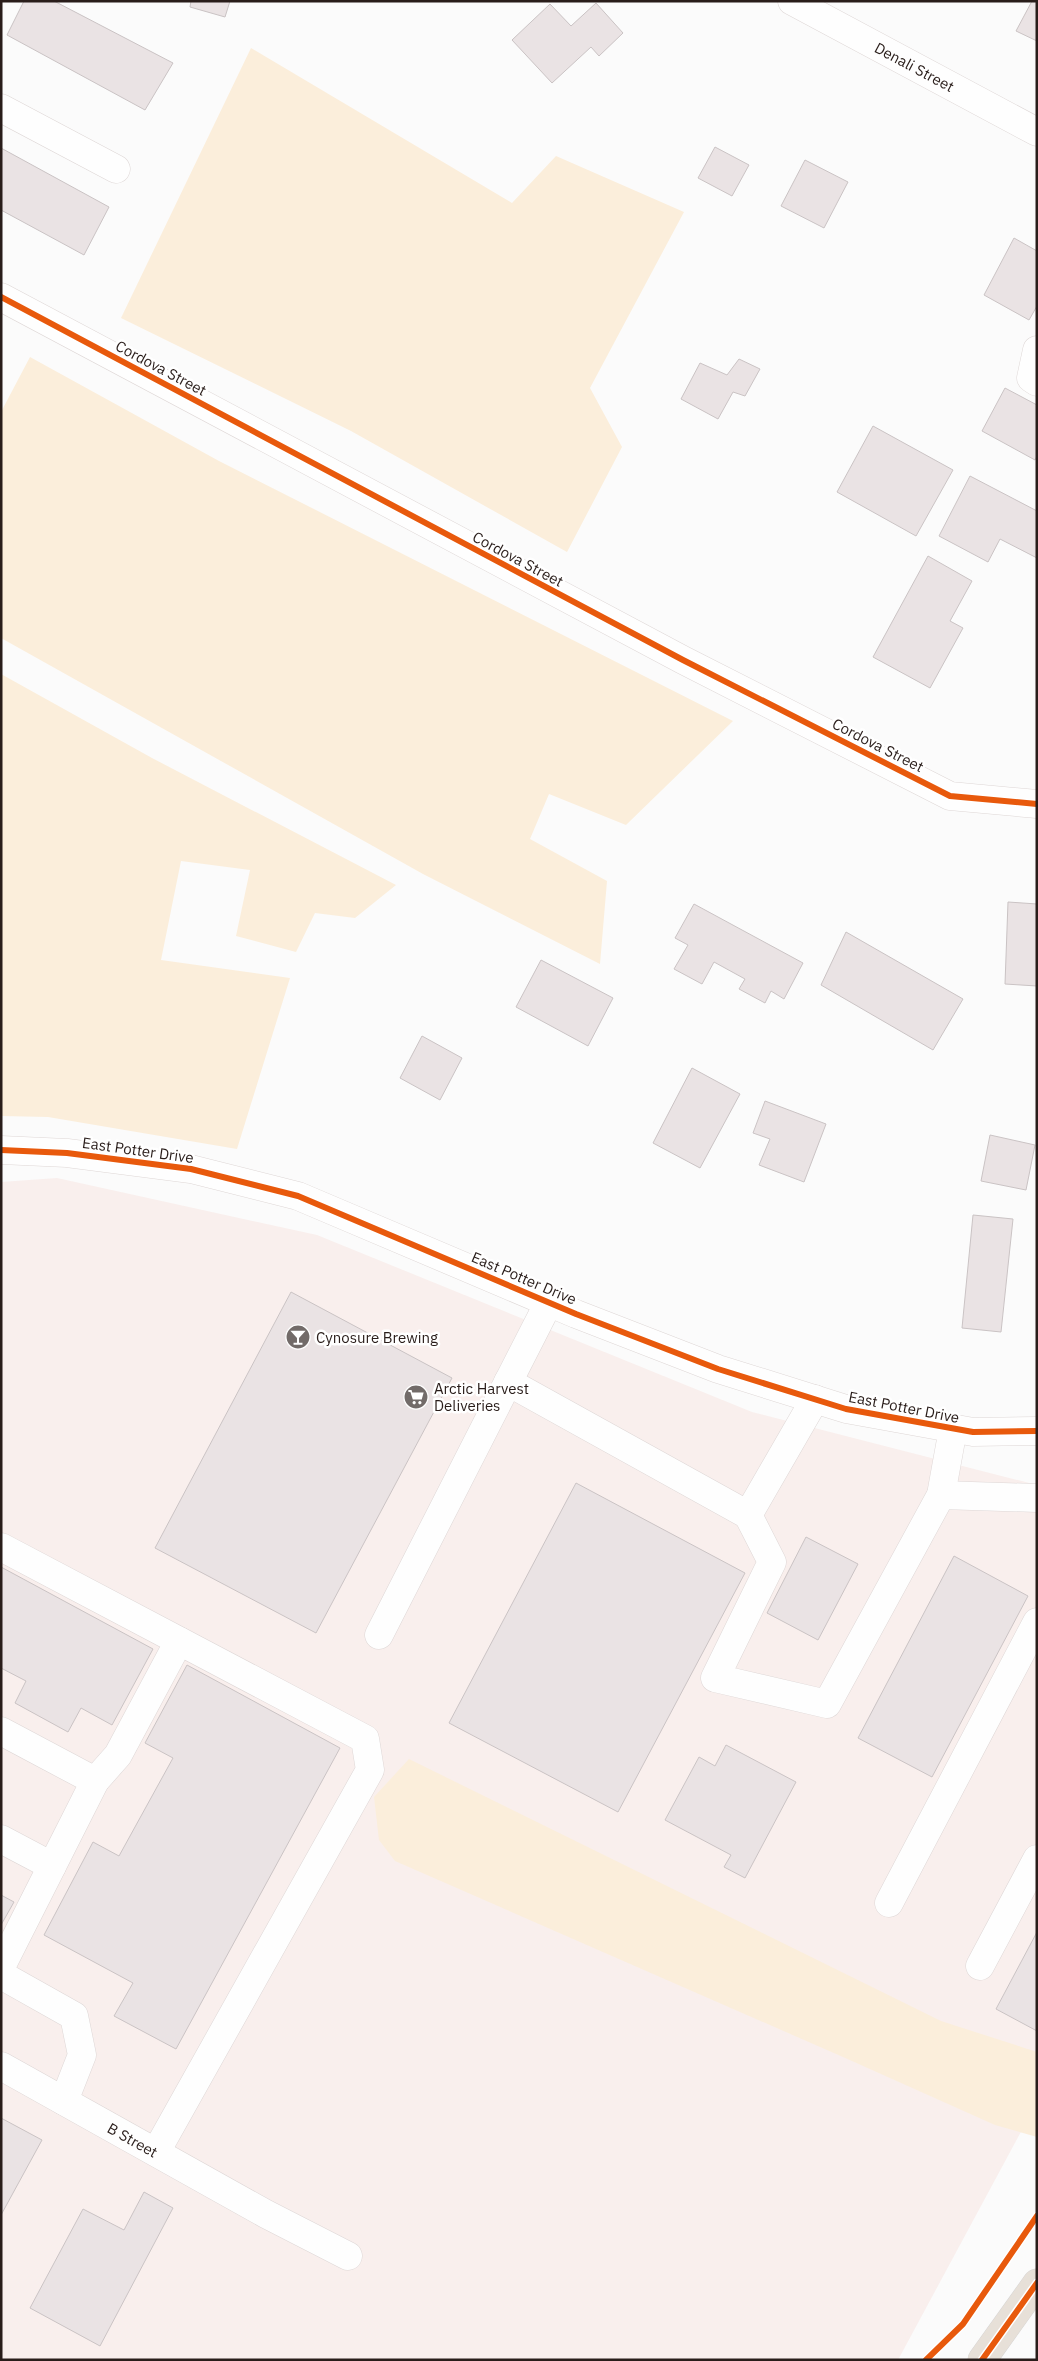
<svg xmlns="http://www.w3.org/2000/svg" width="1038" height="2361" viewBox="0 0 1038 2361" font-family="'IBM Plex Sans',sans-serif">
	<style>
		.built { fill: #f9efed }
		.green { fill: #fbeedb }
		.building { fill: #eae3e4; stroke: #cac3c4 }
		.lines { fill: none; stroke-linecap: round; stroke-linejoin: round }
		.minor-casing { stroke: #ded7d6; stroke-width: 29 }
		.major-casing { stroke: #d7d5d4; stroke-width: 29 }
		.minor { stroke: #fefefe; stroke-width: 28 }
		.major { stroke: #e7e0d8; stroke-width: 28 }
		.cycleway-casing { stroke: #fff; stroke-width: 9 }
		.cycleway { stroke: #e8590c; stroke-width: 6 }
		.labels { text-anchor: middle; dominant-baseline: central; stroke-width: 5; stroke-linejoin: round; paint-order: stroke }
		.street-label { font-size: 15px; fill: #291d1a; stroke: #fff }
		.poi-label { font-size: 15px; fill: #291d1a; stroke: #fff; text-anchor: start }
	</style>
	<rect width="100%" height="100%" fill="#fbfbfb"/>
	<!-- built -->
	<polygon class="built" points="57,1178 317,1235 752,1412 1037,1485 1037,2102 898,2360 1,2360 1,1182"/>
	<!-- green -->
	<g class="green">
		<polygon points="251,48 512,203 556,156 684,212 590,388 622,447 567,552 351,431 121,318"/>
		<polygon points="30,357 219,461 733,721 626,825 549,794 530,839 607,881 600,964 423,874 1,638 1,412"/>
		<polygon points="1,674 152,758 396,885 355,918 315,913 296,952 236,936 250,870 181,861 161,960 290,978 237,1149 48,1117 1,1116"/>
		<polygon points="409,1759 941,2021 1037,2052 1037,2137 995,2125 843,2057 395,1861 379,1840 374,1797"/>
	</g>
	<!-- building -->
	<g class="building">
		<polygon points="24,1 54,1 173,63 145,110 7,35"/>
		<polygon points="191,1 230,1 225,17 190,7"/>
		<polygon points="1032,1 1037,1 1037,41 1016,31"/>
		<polygon points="596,3 623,33 599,56 591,47 552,83 512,40 550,4 571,26"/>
		<polygon points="715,147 749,165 732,196 698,178"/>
		<polygon points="1,148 109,207 84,255 1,210"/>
		<polygon points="805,160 848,182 824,228 781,206"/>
		<polygon points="1014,238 1037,251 1037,306 1029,320 984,295"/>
		<polygon points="739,359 760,369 745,396 733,392 718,419 681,399 700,363 727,375"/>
		<polygon points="1005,388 1037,405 1037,456 1035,460 982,431"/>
		<polygon points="873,426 953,470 916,536 837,492"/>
		<polygon points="970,476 1037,511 1037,558 1000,539 988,562 939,536"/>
		<polygon points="928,556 972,581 950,621 963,628 930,688 873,657"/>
		<polygon points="1008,902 1037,904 1037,986 1005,984"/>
		<polygon points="694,904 803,963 784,999 771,991 765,1003 739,989 745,979 714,962 702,984 674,969 688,945 675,938"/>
		<polygon points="846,932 963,999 933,1050 821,985"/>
		<polygon points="541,960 613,998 588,1046 516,1007"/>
		<polygon points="422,1036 462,1058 440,1100 400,1078"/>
		<polygon points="692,1068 740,1094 700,1168 653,1143"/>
		<polygon points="765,1101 826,1124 804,1182 759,1165 770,1139 753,1133"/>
		<polygon points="990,1135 1035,1145 1026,1190 981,1181"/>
		<polygon points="973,1215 1013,1219 1001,1332 962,1328"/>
		<polygon points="291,1292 452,1378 316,1633 155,1548"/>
		<polygon points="576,1483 745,1573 618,1812 449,1723"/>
		<polygon points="806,1537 858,1564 818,1640 767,1613"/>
		<polygon points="954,1556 1028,1596 932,1777 858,1738"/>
		<polygon points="1,1567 153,1649 112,1725 81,1708 68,1732 15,1703 26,1681 1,1668"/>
		<polygon points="187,1665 340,1748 176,2049 114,2016 133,1983 44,1935 93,1842 119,1856 173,1758 145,1743"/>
		<polygon points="726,1745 796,1782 745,1878 724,1867 731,1855 665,1820 699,1757 715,1766"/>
		<polygon points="1,1895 14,1902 1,1925"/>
		<polygon points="1037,1932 1037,2031 996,2009"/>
		<polygon points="1,2118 42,2140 1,2215"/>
		<polygon points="144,2192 173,2208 100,2346 30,2308 83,2209 124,2230"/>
	</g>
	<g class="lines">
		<defs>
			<g id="minor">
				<path id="s1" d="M792 1 1037 132"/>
				<polyline points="1,108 116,169"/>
				<polyline points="1,297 683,660 950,796 1037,804"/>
				<polyline points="1037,350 1031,378 1037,382"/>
				<polyline points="1,1150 67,1153 191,1169 298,1196 576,1314 718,1369 846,1409 973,1432 1037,1431"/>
				<polyline points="508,1382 748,1515"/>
				<polyline points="815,1399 748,1515 772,1562 715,1678 827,1704 941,1495 953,1429"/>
				<polyline points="941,1495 1037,1498"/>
				<polyline points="1,1547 365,1739 370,1770 156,2152"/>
				<polyline points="379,1635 549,1302"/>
				<polyline points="1,1731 95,1781 1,1967"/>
				<polyline points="95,1781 118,1755 179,1641"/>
				<polyline points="1,1839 52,1866"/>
				<polyline points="889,1903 1037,1622"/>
				<polyline points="980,1966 1037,1859"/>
				<polyline points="1,1975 74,2016 82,2055 64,2101"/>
				<path id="s2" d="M1 2066 266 2214 348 2256"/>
			</g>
			<polyline id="major" points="982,2360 1037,2283"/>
		</defs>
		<!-- minor casing -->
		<use href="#minor" class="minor-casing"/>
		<!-- major casing -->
		<use href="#major" class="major-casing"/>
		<!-- minor -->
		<use href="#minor" class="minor"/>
		<!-- major -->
		<use href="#major" class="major"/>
		<defs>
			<g id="cycleway">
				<polyline points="1,297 683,660 950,796 1037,804"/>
				<polyline points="1,1150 67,1153 191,1169 298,1196 576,1314 718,1369 846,1409 973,1432 1037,1431"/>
				<polyline points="926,2360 963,2324 1037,2216"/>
				<polyline points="982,2360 1037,2283"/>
			</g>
		</defs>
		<!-- cycleway casing -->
		<use href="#cycleway" class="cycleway-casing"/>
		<!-- cycleway -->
		<use href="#cycleway" class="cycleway"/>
	</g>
	<!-- icons -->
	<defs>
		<symbol id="bar-disc" viewBox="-11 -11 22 22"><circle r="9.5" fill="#726b69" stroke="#fff"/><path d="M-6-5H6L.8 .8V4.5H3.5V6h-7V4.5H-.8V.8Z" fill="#fff"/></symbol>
		<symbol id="supermarket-disc" viewBox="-11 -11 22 22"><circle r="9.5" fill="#726b69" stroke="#fff"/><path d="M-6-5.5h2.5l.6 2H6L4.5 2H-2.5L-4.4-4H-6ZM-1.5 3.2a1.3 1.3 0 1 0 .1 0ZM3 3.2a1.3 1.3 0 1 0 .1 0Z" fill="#fff"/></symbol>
	</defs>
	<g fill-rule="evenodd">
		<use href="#bar-disc" x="284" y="1323" width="28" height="28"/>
		<use href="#supermarket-disc" x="402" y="1383" width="28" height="28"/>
	</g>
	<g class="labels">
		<!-- street labels -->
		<g class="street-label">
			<text stroke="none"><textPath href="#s1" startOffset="139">Denali Street</textPath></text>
			<text transform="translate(161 368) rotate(28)">Cordova Street</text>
			<text transform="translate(518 559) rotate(28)">Cordova Street</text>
			<text transform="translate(878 745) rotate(27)">Cordova Street</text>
			<text transform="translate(138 1150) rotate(8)">East Potter Drive</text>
			<text transform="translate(524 1278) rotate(23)">East Potter Drive</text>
			<text transform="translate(904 1407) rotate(11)">East Potter Drive</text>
			<text stroke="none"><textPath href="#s2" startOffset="151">B Street</textPath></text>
		</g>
		<!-- poi labels -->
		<g class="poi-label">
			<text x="316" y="1337">Cynosure Brewing</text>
			<text x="434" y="1388">Arctic Harvest<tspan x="434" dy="17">Deliveries</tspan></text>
		</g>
	</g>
	<!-- border -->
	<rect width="1038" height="2361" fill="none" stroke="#291d1a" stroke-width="5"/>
</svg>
